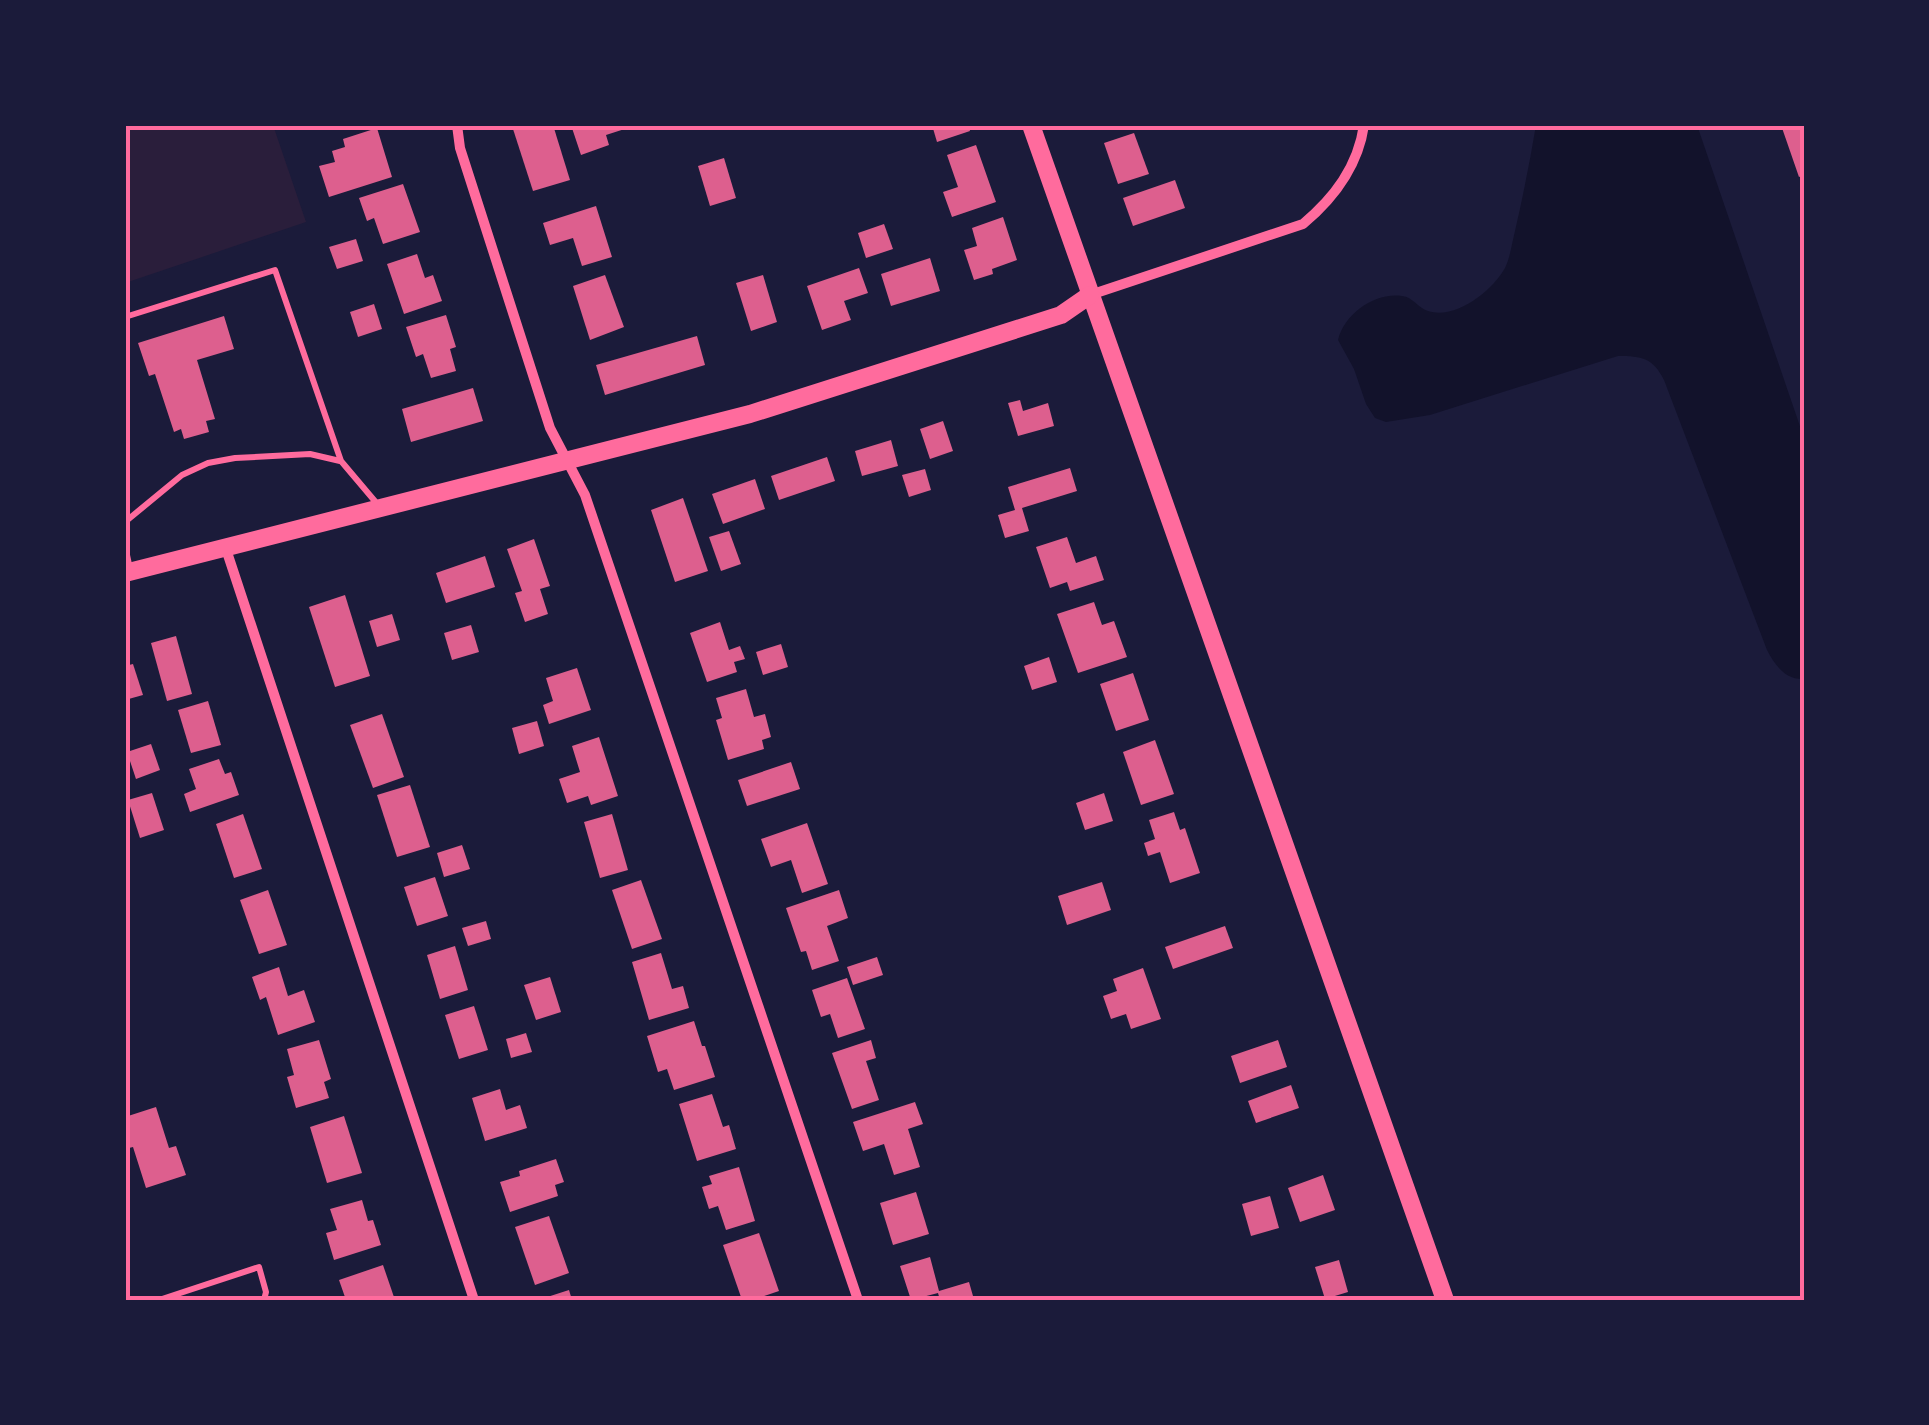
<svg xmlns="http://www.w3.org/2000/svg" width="1929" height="1425" viewBox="0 0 1929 1425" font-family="Figtree,sans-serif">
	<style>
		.green { fill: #2a1e3b }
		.water { fill: #12122b }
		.building { fill: #dd5f8e }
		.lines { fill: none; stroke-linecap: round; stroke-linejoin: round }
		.service { stroke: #ff6b9d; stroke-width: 6 }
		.minor { stroke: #ff6b9d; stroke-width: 10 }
		.tertiary { stroke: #ff6b9d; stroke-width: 18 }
		.neatline { fill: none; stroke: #ff6b9d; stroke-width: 4 }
	</style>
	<rect width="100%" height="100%" fill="#1b1b3a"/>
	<!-- green -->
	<polygon class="green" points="125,125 273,125 306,222 125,283"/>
	<!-- water -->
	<path class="water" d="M1536 125H1697L1804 438V679C1785 680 1775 665 1767 650L1664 380C1653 358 1642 356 1618 356L1430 415 1386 422 1375 418 1366 404 1354 369 1338 340C1344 314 1375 292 1402 296 1413 297 1418 308 1428 311 1456 320 1492 291 1505 268 1510 258 1512 243 1515 231 1523 196 1530 161 1536 125Z"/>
	<!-- building -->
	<g class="building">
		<polygon points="524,125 553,125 570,180 533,191 513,129"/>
		<polygon points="571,125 634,125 634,126 606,135 609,145 581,155"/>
		<polygon points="932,125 968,125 970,131 937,142"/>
		<polygon points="1781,125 1804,125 1804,175 1799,177"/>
		<polygon points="377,128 392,177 329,197 319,166 335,162 332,151 345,147 343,139"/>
		<polygon points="1134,133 1149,174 1118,184 1104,143"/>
		<polygon points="976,145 996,202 952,217 943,192 958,187 947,155"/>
		<polygon points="724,158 736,198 710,206 698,166"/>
		<polygon points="1175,180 1185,208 1133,226 1123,198"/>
		<polygon points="403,184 420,232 383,244 374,218 367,221 359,198"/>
		<polygon points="596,206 612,257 582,266 573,238 550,245 543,223"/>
		<polygon points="1003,217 1017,260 992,269 993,274 974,280 964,250 977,246 972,228"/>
		<polygon points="884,224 893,249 866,258 858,233"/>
		<polygon points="356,239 363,261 337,269 329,247"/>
		<polygon points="417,254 425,278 433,275 442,301 404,314 387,264"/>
		<polygon points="930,258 940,291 891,306 881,274"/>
		<polygon points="859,268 868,293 844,301 851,320 822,330 807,286"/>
		<polygon points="605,275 624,327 590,340 573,286"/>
		<polygon points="763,275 777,322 751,331 736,283"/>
		<polygon points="374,304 382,329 358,337 350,312"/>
		<polygon points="446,315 456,347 450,349 456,371 431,378 423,354 416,357 406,327"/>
		<polygon points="224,316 234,349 197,360 215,419 206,421 209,432 184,439 181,429 174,432 155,374 149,376 138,343"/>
		<polygon points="697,336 705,365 605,395 596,365"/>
		<polygon points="473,388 483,421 411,442 402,409"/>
		<polygon points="1020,400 1023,411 1048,403 1054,426 1018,436 1008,403"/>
		<polygon points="943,421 953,451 930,459 920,429"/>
		<polygon points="891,440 898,466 862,476 855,451"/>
		<polygon points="827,457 835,481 779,500 771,476"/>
		<polygon points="1070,468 1077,491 1022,508 1029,531 1005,538 998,515 1015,510 1008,487"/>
		<polygon points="925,469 931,490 909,497 902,475"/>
		<polygon points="755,479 765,509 723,524 712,494"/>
		<polygon points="683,498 708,571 675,582 651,510"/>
		<polygon points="729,531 741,564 721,571 709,537"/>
		<polygon points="1067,537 1076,563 1096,556 1104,580 1070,591 1067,582 1050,588 1036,547"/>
		<polygon points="534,539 550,586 540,589 548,614 525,622 515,593 522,591 507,549"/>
		<polygon points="485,556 495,587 446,603 436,573"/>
		<polygon points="345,595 370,676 335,687 309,607"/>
		<polygon points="1094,602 1102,625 1114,621 1127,657 1078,673 1057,614"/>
		<polygon points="392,614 400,640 377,647 369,621"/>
		<polygon points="720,622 729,650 740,646 745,659 734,662 737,672 707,682 690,633"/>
		<polygon points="471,625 479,652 452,660 444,633"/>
		<polygon points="176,636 192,694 167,701 151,643"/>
		<polygon points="781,644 788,667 763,675 756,652"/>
		<polygon points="1049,657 1057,682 1032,690 1024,666"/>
		<polygon points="133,664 143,695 125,700 125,666"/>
		<polygon points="577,668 591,710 549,724 543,705 553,701 546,678"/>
		<polygon points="1133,673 1149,720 1116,731 1100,684"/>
		<polygon points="746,689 754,717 765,714 771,737 762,740 764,749 728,760 716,720 722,718 716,698"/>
		<polygon points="208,701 221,745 191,753 178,710"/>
		<polygon points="382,714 404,777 373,788 350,725"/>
		<polygon points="537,721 544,746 519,754 512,728"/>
		<polygon points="599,737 618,796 591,805 588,796 567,803 559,779 580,772 572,746"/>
		<polygon points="1155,740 1174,794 1141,805 1123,752"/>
		<polygon points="151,744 160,770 136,779 127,752"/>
		<polygon points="219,759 225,774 231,772 239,795 190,812 184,794 196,789 189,769"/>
		<polygon points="791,762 800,789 747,806 738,780"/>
		<polygon points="410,785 430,847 397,857 377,795"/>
		<polygon points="152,793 164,830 140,838 128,800"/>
		<polygon points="1104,793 1113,821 1085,830 1076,803"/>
		<polygon points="1174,812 1180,830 1185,828 1200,873 1170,883 1160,852 1148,856 1144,843 1155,839 1149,820"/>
		<polygon points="243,814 262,869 234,878 216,824"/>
		<polygon points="612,814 628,870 600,878 584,822"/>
		<polygon points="807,823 828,884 802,893 791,860 771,867 761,839"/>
		<polygon points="462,845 470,869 444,877 437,853"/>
		<polygon points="435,877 448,916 417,926 404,887"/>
		<polygon points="641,880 662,939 632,949 612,890"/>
		<polygon points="1102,882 1111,910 1067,925 1058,896"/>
		<polygon points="268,890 287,945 259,954 240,900"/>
		<polygon points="839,890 848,918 827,926 839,961 812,970 806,951 801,952 786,908"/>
		<polygon points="486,921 491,939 468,946 462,928"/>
		<polygon points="1225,926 1233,948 1173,969 1165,947"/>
		<polygon points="455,946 468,990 440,999 427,955"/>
		<polygon points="661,953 672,989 683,986 689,1008 649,1020 632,962"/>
		<polygon points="877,957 883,975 853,985 847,967"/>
		<polygon points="279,967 288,996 304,990 315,1022 278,1035 266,997 260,1000 252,977"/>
		<polygon points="1143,968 1161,1019 1131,1029 1126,1014 1111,1019 1103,996 1117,991 1113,979"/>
		<polygon points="550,977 561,1012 536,1020 524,985"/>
		<polygon points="847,978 865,1029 838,1038 830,1014 821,1017 812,990"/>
		<polygon points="474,1006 488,1050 459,1059 445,1015"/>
		<polygon points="694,1021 702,1046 705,1046 715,1077 674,1090 667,1069 658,1072 647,1036"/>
		<polygon points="526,1033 532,1052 511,1058 506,1039"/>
		<polygon points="319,1040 331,1079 324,1082 329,1098 296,1108 287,1077 294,1075 287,1049"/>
		<polygon points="871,1040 876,1058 866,1061 879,1100 852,1109 832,1053"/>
		<polygon points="1278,1040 1287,1067 1240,1083 1231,1056"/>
		<polygon points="1291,1085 1299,1108 1256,1123 1248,1101"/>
		<polygon points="500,1089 506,1110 520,1105 527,1128 485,1141 472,1098"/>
		<polygon points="712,1094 723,1127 729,1125 736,1149 697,1161 679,1104"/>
		<polygon points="915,1102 923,1124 908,1129 920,1167 894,1175 884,1144 863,1151 853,1122"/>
		<polygon points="156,1107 169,1148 176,1146 186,1175 146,1188 133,1147 125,1149 125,1117"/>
		<polygon points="344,1116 362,1173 327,1183 310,1127"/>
		<polygon points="556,1159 564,1182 555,1185 558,1196 510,1212 500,1182 520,1176 519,1171"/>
		<polygon points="739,1167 755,1221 726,1230 718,1206 709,1209 702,1187 712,1184 709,1176"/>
		<polygon points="1323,1175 1335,1210 1300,1222 1288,1188"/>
		<polygon points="916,1192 929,1234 893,1245 880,1203"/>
		<polygon points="1270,1196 1279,1228 1251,1236 1242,1204"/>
		<polygon points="362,1200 368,1221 373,1220 381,1245 334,1260 326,1233 337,1230 330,1209"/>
		<polygon points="549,1216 569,1273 535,1285 515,1227"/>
		<polygon points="759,1233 779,1291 752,1300 742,1300 723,1245"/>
		<polygon points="930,1257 939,1291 969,1282 973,1296 960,1300 940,1300 938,1293 911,1300 900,1266"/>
		<polygon points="1339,1260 1348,1292 1325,1299 1315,1267"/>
		<polygon points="383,1265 395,1300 346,1300 339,1280"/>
		<polygon points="569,1290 572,1300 541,1300 541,1299"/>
	</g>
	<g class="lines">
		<!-- service -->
		<g class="service">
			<polyline points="125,317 275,270 341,461 379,506"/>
			<polyline points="125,522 182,475 208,463 235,458 310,454 340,461"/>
			<polyline points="125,546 130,569"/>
			<polyline points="159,1300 259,1267 266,1292 264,1300"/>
		</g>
		<!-- minor -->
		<g class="minor">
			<polyline points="457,125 460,148 550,428 585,495 858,1300"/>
			<path d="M1090 295 1303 224C1334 198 1358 167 1364 125"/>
			<polyline points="225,546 474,1300"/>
		</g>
		<!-- tertiary -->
		<g class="tertiary">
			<polyline points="1031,125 1445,1300"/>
			<polyline points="125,573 750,414 1061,315 1090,295"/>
		</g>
	</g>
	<!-- border -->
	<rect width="1929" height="1425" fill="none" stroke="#1b1b3a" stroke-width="255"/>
	<rect x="128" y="128" width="1674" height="1170" class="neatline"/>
</svg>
